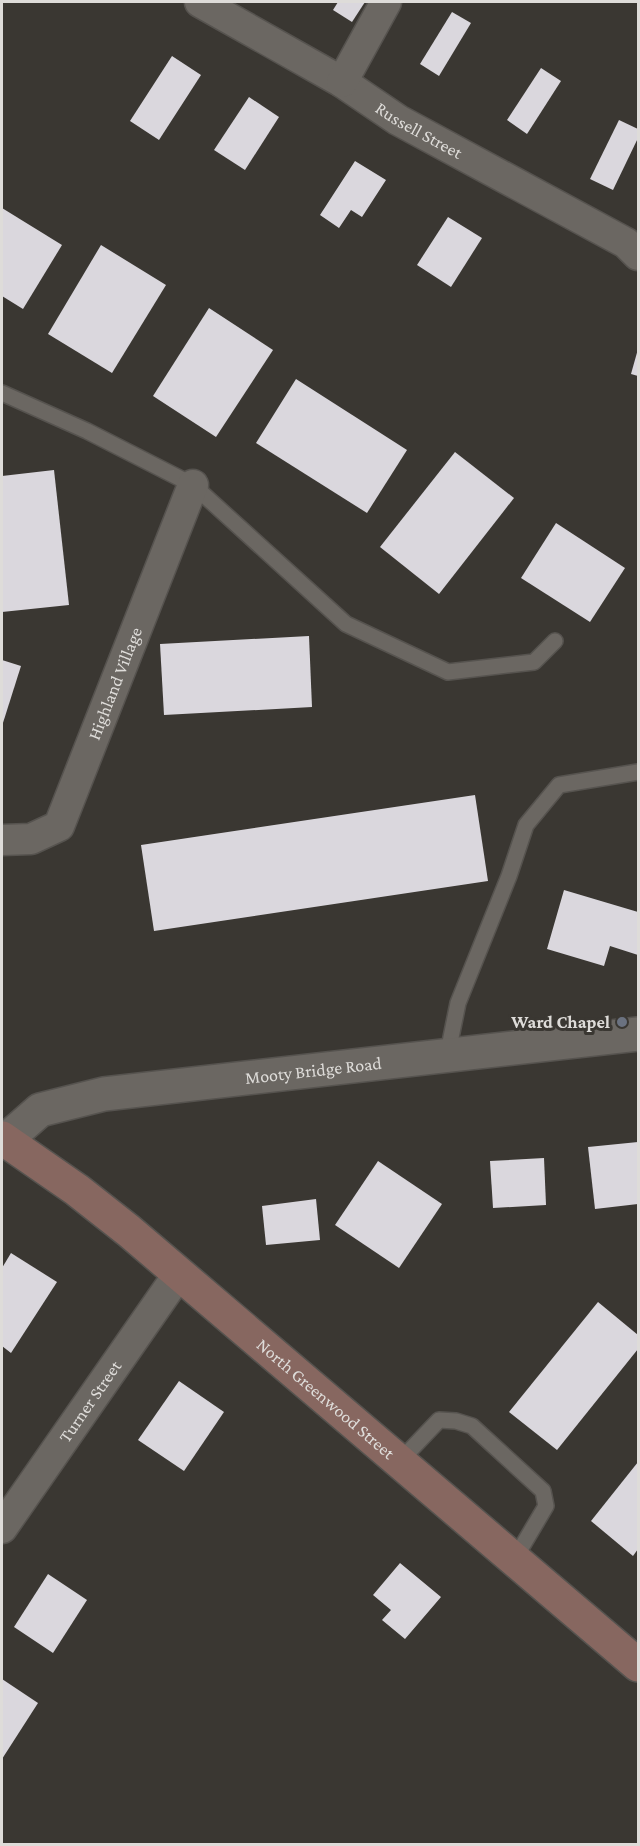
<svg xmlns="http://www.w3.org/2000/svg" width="640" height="1846" viewBox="0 0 640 1846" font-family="'Crimson Pro',serif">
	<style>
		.building { fill: #dad7dd }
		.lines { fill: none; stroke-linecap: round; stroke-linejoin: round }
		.service-casing { stroke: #56534f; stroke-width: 18 }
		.minor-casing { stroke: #56534f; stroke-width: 33 }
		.tertiary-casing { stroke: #56534f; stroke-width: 36 }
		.secondary-casing { stroke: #56534f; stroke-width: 36 }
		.service { stroke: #6b6762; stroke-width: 15 }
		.minor { stroke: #6b6762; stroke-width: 30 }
		.tertiary { stroke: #6b6762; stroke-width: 33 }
		.secondary { stroke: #876760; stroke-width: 33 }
		.worship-dot { fill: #6b7280; stroke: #3a3732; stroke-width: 2 }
		.labels { text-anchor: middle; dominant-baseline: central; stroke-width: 6; stroke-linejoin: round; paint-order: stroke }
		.street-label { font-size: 18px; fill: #dedcd9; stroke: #3a3732 }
		.poi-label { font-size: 18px; font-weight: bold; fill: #dedcd9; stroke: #3a3732; text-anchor: end }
	</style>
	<rect width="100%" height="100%" fill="#3a3732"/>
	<!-- building -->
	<g class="building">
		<polygon points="338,2 365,2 352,22 333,10"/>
		<polygon points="452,12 471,23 439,76 420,64"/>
		<polygon points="172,56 201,75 159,140 130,121"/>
		<polygon points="541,68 561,81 527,134 507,120"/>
		<polygon points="249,97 279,117 245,170 214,150"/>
		<polygon points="619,120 638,129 638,138 613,190 590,179"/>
		<polygon points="355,161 386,180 362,217 351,210 339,228 320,215"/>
		<polygon points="2,208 62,245 23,309 2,296"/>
		<polygon points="448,217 482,238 451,287 417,265"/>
		<polygon points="101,245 166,285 112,373 48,334"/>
		<polygon points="209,308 273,350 216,437 153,396"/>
		<polygon points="638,349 638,376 631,374"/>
		<polygon points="296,379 407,450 367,513 256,443"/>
		<polygon points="455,452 514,498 439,594 380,547"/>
		<polygon points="54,470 69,605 2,612 2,476"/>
		<polygon points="556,523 625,568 590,622 521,578"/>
		<polygon points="309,636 312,707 164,715 160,644"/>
		<polygon points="2,660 21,666 2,726"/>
		<polygon points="475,795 488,881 154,931 141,845"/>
		<polygon points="564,890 638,912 638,955 610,946 604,966 547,949"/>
		<polygon points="638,1142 638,1204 595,1209 588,1147"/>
		<polygon points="544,1158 546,1205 493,1208 490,1161"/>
		<polygon points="378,1161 442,1204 399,1268 335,1225"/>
		<polygon points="316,1199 320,1240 266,1245 262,1206"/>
		<polygon points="11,1253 57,1282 11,1353 2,1346 2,1268"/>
		<polygon points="598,1302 638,1335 638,1349 557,1450 509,1412"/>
		<polygon points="179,1381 224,1412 184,1471 138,1440"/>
		<polygon points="638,1462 638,1549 633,1556 591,1521"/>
		<polygon points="400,1563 441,1597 405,1639 382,1620 391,1610 373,1595"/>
		<polygon points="48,1574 87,1600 53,1653 14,1627"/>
		<polygon points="2,1679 38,1703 2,1759"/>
	</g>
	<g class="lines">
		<defs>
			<g id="service">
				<polyline points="2,393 87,431 193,485 346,624 448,672 534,662 555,641"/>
				<polyline points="447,1057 458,1003 509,876 526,825 559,785 638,772"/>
				<polyline points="399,1462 439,1420 456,1421 472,1426 543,1491 546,1506 514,1560"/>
			</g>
			<g id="minor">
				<path id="s1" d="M200 2 342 82 398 120 626 243 638 255"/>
				<polyline points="342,82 386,2"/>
				<path id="s2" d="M2 840 31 839 59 826 193 485"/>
				<path id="s3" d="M2 1528 178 1275"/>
			</g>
			<g id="tertiary">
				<path id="s4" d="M6 1140 40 1110 104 1094 638 1034"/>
			</g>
			<g id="secondary">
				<path id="s5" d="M2 1138 77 1190 129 1231 638 1665"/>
			</g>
		</defs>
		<!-- service casing -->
		<use href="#service" class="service-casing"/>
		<!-- minor casing -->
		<use href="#minor" class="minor-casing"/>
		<!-- tertiary casing -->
		<use href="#tertiary" class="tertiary-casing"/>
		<!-- secondary casing -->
		<use href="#secondary" class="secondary-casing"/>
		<!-- service -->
		<use href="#service" class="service"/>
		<!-- minor -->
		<use href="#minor" class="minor"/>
		<!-- tertiary -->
		<use href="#tertiary" class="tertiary"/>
		<!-- secondary -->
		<use href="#secondary" class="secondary"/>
	</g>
	<!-- markers -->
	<circle class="worship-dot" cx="622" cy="1022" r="6"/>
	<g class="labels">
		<!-- street labels -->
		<g class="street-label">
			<text stroke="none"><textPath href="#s1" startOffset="254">Russell Street</textPath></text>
			<text stroke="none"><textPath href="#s2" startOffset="213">Highland Village</textPath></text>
			<text stroke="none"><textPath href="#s4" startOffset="322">Mooty Bridge Road</textPath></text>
			<text stroke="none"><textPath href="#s5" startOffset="416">North Greenwood Street</textPath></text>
			<text stroke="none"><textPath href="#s3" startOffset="154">Turner Street</textPath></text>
		</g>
		<!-- poi labels -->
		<g class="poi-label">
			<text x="610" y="1022">Ward Chapel</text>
		</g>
	</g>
	<!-- border -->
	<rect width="640" height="1846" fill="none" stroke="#dedcd9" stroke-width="6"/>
</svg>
